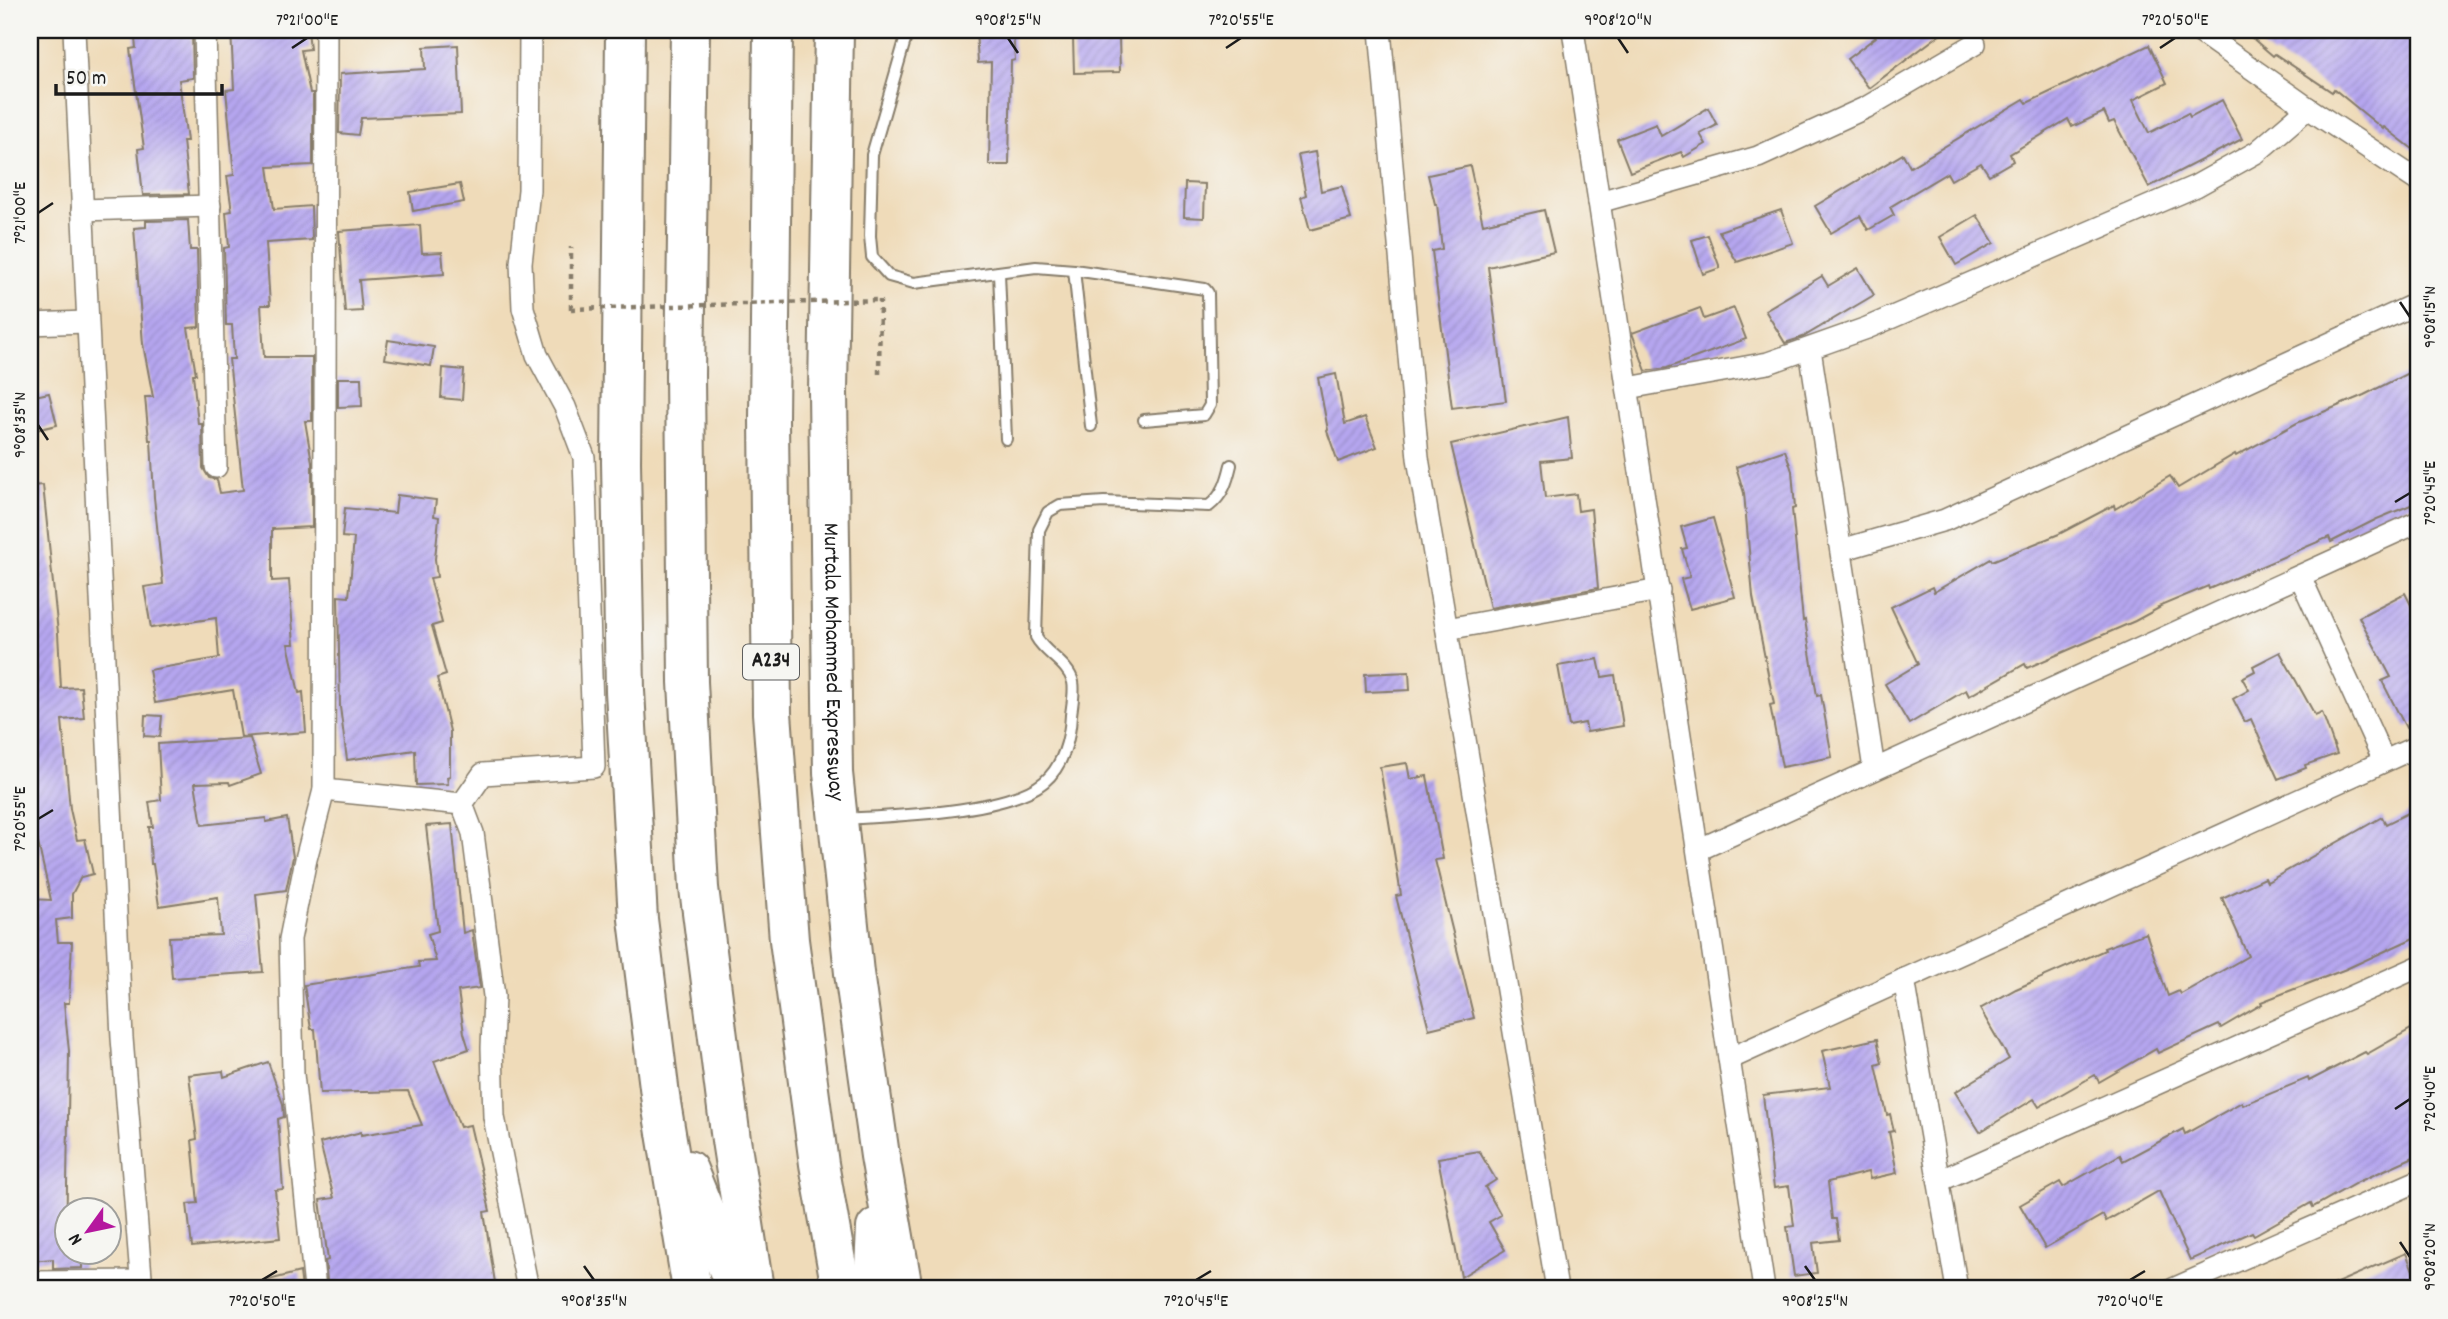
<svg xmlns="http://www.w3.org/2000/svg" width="2448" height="1319" viewBox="0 0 2448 1319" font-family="Dekko,sans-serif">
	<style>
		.building { fill: url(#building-hatch) }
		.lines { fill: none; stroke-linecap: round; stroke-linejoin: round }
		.lane-casing { stroke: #867c6a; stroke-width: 14 }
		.street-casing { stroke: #867c6a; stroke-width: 24 }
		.highway-casing { stroke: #867c6a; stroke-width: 42 }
		.path { stroke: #867c6a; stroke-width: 4.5; stroke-dasharray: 5 5; stroke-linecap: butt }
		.lane { stroke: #fff; stroke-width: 10 }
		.street { stroke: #fff; stroke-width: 21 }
		.highway { stroke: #fff; stroke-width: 38 }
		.path-bridge { stroke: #867c6a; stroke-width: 4.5; stroke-dasharray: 5 5; stroke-linecap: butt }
		.ticks { fill: none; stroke: #1c1c1c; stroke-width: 2.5 }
		.labels { text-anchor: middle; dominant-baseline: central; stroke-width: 5; stroke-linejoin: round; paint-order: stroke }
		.shield { fill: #f6f6f2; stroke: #5d5d5c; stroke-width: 2 }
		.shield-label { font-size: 21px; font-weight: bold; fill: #1c1c1c }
		.street-label { font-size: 23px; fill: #1c1c1c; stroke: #f6f6f2 }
		.neatline { fill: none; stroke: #1c1c1c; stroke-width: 2.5 }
		.ticks-label { font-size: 18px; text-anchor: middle; fill: #1c1c1c }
	</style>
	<defs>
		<pattern id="building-hatch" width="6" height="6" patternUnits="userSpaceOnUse" patternTransform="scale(1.75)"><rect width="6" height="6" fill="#b5a6ef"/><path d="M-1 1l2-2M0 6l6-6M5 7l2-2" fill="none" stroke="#9b8ecc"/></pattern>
	</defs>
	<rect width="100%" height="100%" fill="#f6f6f2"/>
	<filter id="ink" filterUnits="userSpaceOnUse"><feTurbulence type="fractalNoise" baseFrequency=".0143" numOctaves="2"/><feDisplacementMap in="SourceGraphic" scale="14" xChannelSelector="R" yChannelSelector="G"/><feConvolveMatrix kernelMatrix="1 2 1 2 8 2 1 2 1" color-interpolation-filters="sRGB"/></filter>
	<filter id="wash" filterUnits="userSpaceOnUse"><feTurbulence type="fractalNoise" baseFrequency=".00686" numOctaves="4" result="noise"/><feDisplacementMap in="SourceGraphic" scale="28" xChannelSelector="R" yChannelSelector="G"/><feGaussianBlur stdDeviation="1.57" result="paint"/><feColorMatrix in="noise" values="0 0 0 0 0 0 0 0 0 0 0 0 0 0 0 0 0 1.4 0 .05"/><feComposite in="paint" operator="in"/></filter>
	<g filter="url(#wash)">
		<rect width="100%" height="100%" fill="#efdbb9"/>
		<g id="blocks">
			<!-- building -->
			<g class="building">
				<polygon points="134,30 192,30 193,78 179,80 187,141 183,141 189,194 143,195 138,149 144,148 130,49 136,48"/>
				<polygon points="231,30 308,30 310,49 301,50 310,93 313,93 313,165 268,167 274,209 311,206 312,240 266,243 270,305 261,305 264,357 312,357 312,421 305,421 312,462 312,527 272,529 272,581 289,580 294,644 288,644 299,693 303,692 306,732 241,737 233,690 155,703 149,670 219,658 216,618 151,628 144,587 163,584 154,497 151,440 149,440 145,397 153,397 143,344 134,228 146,227 146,221 188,220 190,250 197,250 199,327 188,328 196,374 193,374 198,424 202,424 203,468 209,478 217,480 220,493 243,490 229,359 234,359 232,325 226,325 224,248 229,247 226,212 232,211 227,176 234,175 226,90 234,89"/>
				<polygon points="976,30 1013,30 1015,60 1011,61 1009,165 989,165 991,62 978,63"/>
				<polygon points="1871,30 1946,30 1869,88 1847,59 1876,37"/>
				<polygon points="2243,30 2418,30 2418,153 2384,127 2383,129 2334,89 2332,92 2275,54 2273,56"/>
				<polygon points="1119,37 1120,72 1074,73 1073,38"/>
				<polygon points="458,45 461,114 361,118 358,135 339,133 340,74 425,69 424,47"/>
				<polygon points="2149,45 2167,83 2133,100 2149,133 2188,113 2190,117 2222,100 2242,139 2149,187 2114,121 2109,123 2104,112 2072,127 2068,119 2010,154 2013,161 1989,175 1981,163 1951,180 1947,173 1890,207 1894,215 1868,230 1860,216 1831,233 1815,206 1903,154 1910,167 2024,99 2027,103"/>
				<polygon points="1708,108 1717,125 1700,134 1706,144 1684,157 1681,152 1630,172 1617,139 1656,124 1661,136"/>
				<polygon points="1315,152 1321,191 1342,186 1351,219 1310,230 1301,197 1306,195 1298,155"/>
				<polygon points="1470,166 1483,224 1544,210 1554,252 1488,267 1506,401 1452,408 1432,251 1442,249 1437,204 1435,204 1428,175"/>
				<polygon points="1185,183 1205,184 1204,218 1184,217"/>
				<polygon points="460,184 464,202 413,211 410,192"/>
				<polygon points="1781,210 1793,243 1737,262 1719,231"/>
				<polygon points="1977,215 1994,243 1956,265 1940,237"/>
				<polygon points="420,225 422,253 442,252 444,274 359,280 362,311 345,312 339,231"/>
				<polygon points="1708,235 1720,268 1703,274 1692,240"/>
				<polygon points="1858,268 1874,295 1803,337 1785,343 1765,310 1822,276 1828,286"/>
				<polygon points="1700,308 1704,319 1734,308 1746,339 1667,368 1646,371 1632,333"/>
				<polygon points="388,340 434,347 431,366 385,359"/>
				<polygon points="443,368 464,370 462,400 441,398"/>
				<polygon points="2418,368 2418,502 2377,519 2331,542 2329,537 2209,589 2208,586 2158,607 2159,608 2135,621 2027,668 2025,664 1969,696 1966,690 1909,724 1885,684 1918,664 1891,607 1932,587 1934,592 1991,559 1992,561 2059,534 2114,505 2115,509 2170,476 2178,488 2235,454 2236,456 2297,423 2364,395"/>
				<polygon points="1336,374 1345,424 1365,417 1377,447 1338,462 1327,431 1328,430 1318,378"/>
				<polygon points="338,378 361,378 362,406 338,407"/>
				<polygon points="49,393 57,425 36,430 30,397"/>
				<polygon points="1568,417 1572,458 1541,461 1545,498 1576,494 1578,511 1591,509 1598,588 1490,608 1451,444"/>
				<polygon points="1785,450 1792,471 1795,508 1792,509 1803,621 1805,620 1817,696 1821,695 1832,757 1782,767 1770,705 1774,704 1753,597 1744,493 1736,467"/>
				<polygon points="43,485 58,633 61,688 81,687 84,718 62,720 70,809 77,840 85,839 93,874 81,877 72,894 72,918 56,920 58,942 72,942 69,1003 64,1003 69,1051 66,1252 82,1252 82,1268 53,1269 53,1259 30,1261 30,899 51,900 31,812 33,811 30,770 30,486"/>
				<polygon points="397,495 436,500 434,516 439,517 435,559 437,577 430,578 442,623 432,626 446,675 437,678 450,731 450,776 447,777 448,784 416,785 415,750 347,760 340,707 338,596 349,597 354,538 342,537 345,508 395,513"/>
				<polygon points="1713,518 1735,597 1690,609 1681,579 1690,577 1682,549 1687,548 1681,527"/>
				<polygon points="2405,593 2418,619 2418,722 2406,728 2382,681 2391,677 2359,617"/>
				<polygon points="2280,652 2315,715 2322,712 2337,754 2305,765 2306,768 2278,779 2251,719 2245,722 2233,699 2249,690 2242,678 2255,671 2253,666"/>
				<polygon points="1598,659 1602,677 1615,675 1623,726 1587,732 1585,723 1569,726 1558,666"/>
				<polygon points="1409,672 1410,690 1366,692 1365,674"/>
				<polygon points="145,715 162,716 160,737 144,736"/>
				<polygon points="250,738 261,774 230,785 229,782 195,783 202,825 266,818 266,822 287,818 293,857 286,890 256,894 263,972 172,978 169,937 221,935 218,897 159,906 153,864 151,864 149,827 153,827 149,802 161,800 158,744"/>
				<polygon points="1407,763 1410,779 1427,776 1443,859 1435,860 1474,1018 1429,1029 1396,896 1401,895 1380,767"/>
				<polygon points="2418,808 2418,936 2346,969 2261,1002 2262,1004 2221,1028 2219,1025 2158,1053 2156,1049 2099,1082 2095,1075 2039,1107 2034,1099 1980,1132 1955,1092 2009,1059 1980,1009 2016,989 2105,950 2104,948 2146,933 2168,996 2179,991 2181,994 2248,956 2222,898 2265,878 2267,882 2382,817 2386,824"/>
				<polygon points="452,824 463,933 472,930 480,988 458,991 464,1033 469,1049 434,1061 460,1127 470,1125 490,1211 484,1212 496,1289 328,1289 325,1261 328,1260 320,1200 334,1198 320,1143 361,1132 361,1135 422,1125 408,1091 320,1093 315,1029 311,1029 304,985 419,967 418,962 436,961 428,934 438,931 426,826"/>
				<polygon points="2418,1025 2418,1155 2358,1182 2313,1207 2311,1203 2254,1235 2252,1232 2190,1260 2159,1191 2106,1221 2103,1215 2045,1248 2020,1205 2060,1182 2063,1187 2120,1155 2123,1161 2183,1129 2185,1134 2242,1102 2243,1105 2308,1078 2309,1081 2365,1052 2367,1054"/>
				<polygon points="1877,1039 1882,1063 1876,1065 1887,1115 1890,1114 1894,1131 1889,1132 1897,1173 1870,1179 1868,1172 1828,1182 1832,1219 1836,1219 1839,1240 1813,1243 1817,1273 1794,1276 1787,1227 1794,1226 1789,1186 1774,1188 1763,1095 1830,1087 1822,1051"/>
				<polygon points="268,1062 283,1104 284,1117 278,1119 283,1189 275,1190 280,1238 192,1247 187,1204 198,1203 192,1140 197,1139 189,1075 223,1071 224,1077"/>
				<polygon points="1479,1151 1496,1180 1485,1187 1501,1215 1489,1222 1505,1250 1461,1277 1438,1158"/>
				<polygon points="2406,1253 2418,1283 2418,1289 2323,1289"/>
				<polygon points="300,1272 302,1289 258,1289 257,1283"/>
			</g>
		</g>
	</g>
	<g filter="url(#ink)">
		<use href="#blocks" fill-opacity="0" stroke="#867c6a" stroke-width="2"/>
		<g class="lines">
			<defs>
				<g id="lane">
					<polyline points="908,30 872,155 870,236 872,257 889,276 914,283 1036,267 1074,270 1205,289 1208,293 1210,405 1204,415 1144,420"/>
					<polyline points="1074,270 1091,426"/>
					<polyline points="999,273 1006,439"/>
					<path d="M844 819C892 816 1007 813 1044 782 1063 766 1070 739 1071 715 1072 705 1075 692 1073 682 1068 663 1045 654 1036 637L1039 530 1048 512 1060 505 1104 502 1209 506C1223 495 1227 482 1231 465"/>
				</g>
				<g id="street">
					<polyline points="74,30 122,1038 142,1289"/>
					<polyline points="205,30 216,467"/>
					<polyline points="1380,30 1418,458 1557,1289"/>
					<polyline points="1573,30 1764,1289"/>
					<polyline points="2197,30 2308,108 2418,181"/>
					<polyline points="1599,202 1758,157 1867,107 1975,44"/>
					<polyline points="82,210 210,206"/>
					<polyline points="30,324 86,322"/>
					<polyline points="1810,349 1874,769"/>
					<polyline points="1628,388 1768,363 1867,328 2196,186 2257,152 2308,108"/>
					<polyline points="1841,550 1945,520 2418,303"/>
					<polyline points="2300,576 2384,761"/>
					<polyline points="1447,629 1659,590"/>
					<polyline points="324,790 462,804"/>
					<polyline points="462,804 483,774 594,767 584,457 565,407 537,355 523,308 521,263 529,190 530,30"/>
					<polyline points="462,804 473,833 494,996 492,1048 494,1117 528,1289"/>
					<polyline points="1698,850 2418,522"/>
					<polyline points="1904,979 1957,1289"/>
					<polyline points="1729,1059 2418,746"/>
					<polyline points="1939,1181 2418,967"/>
					<polyline points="30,1282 141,1281"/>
					<polyline points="315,1289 293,1074 290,939 306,859 324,790 326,30"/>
					<polyline points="2173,1289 2418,1181"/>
				</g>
				<g id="highway">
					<polyline points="625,30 621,462 625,691 638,919 661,1103 692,1289"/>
					<polyline points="690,30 685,375 688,682 699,888 731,1140 754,1289"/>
					<polyline points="773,30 769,419 772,713 789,940 819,1164 841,1289"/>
					<path id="s1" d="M834 30 828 392 833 773 854 973 880 1156 903 1289"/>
					<polyline points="688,1170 736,1289"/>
					<polyline points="873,1289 876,1228"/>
				</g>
			</defs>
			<!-- lane casing -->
			<use href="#lane" class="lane-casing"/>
			<!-- street casing -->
			<use href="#street" class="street-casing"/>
			<!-- highway casing -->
			<use href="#highway" class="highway-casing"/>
			<!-- path -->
			<g class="path">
				<polyline points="571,309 571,247"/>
				<polyline points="879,374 880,300"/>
			</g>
			<!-- lane -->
			<use href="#lane" class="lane"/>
			<!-- street -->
			<use href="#street" class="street"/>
			<!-- highway -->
			<use href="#highway" class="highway"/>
			<!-- path-bridge -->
			<polyline class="path-bridge" points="571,309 880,300"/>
		</g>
	</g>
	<!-- ticks -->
	<path class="ticks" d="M1008 38 1018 53M1618 38 1628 53M292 48 307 38M1226 48 1241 38M2160 48 2175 38M38 213 53 203M2400 302 2410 317M38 425 48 440M2395 502 2410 493M38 819 53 810M2395 1109 2410 1099M2400 1242 2410 1257M584 1266 594 1280M1805 1266 1815 1280M262 1280 277 1271M1196 1280 1211 1271M2130 1280 2145 1271"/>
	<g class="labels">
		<!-- shield labels -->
		<rect class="shield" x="743" y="644.5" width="56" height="35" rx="5"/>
		<g class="shield-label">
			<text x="771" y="662">A234</text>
		</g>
		<!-- street labels -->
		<g class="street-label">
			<text stroke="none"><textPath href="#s1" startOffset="632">Murtala Mohammed Expressway</textPath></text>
		</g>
	</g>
	<!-- margin -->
	<rect width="2448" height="1319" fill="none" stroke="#f6f6f2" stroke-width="77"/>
	<!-- north arrow -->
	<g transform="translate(88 1231) rotate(237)"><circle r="33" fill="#f6f6f2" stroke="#9f9f9c" stroke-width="2"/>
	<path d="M0-5L12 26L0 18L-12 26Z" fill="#b5179e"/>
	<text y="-10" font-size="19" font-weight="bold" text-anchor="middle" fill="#1c1c1c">N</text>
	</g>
	<!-- scale -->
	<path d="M56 84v10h166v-10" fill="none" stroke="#1c1c1c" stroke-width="3.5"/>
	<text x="66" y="84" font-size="21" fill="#1c1c1c" stroke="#f6f6f2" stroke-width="5" paint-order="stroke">50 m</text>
	<rect x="38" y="38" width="2372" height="1242" class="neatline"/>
	<g class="ticks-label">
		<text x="307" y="25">7°21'00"E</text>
		<text x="1008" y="25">9°08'25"N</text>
		<text x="1241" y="25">7°20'55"E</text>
		<text x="1618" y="25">9°08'20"N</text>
		<text x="2175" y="25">7°20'50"E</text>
		<text transform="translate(19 213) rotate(-90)" y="6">7°21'00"E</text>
		<text transform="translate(2429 317) rotate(-90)" y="6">9°08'15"N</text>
		<text transform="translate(19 425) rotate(-90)" y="6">9°08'35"N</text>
		<text transform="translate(2429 493) rotate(-90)" y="6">7°20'45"E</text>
		<text transform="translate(19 819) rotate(-90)" y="6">7°20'55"E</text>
		<text transform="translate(2429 1099) rotate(-90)" y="6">7°20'40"E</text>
		<text transform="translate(2429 1257) rotate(-90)" y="6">9°08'20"N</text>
		<text x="262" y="1306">7°20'50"E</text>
		<text x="594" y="1306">9°08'35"N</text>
		<text x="1196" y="1306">7°20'45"E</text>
		<text x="1815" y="1306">9°08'25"N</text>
		<text x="2130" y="1306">7°20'40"E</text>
	</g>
</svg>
